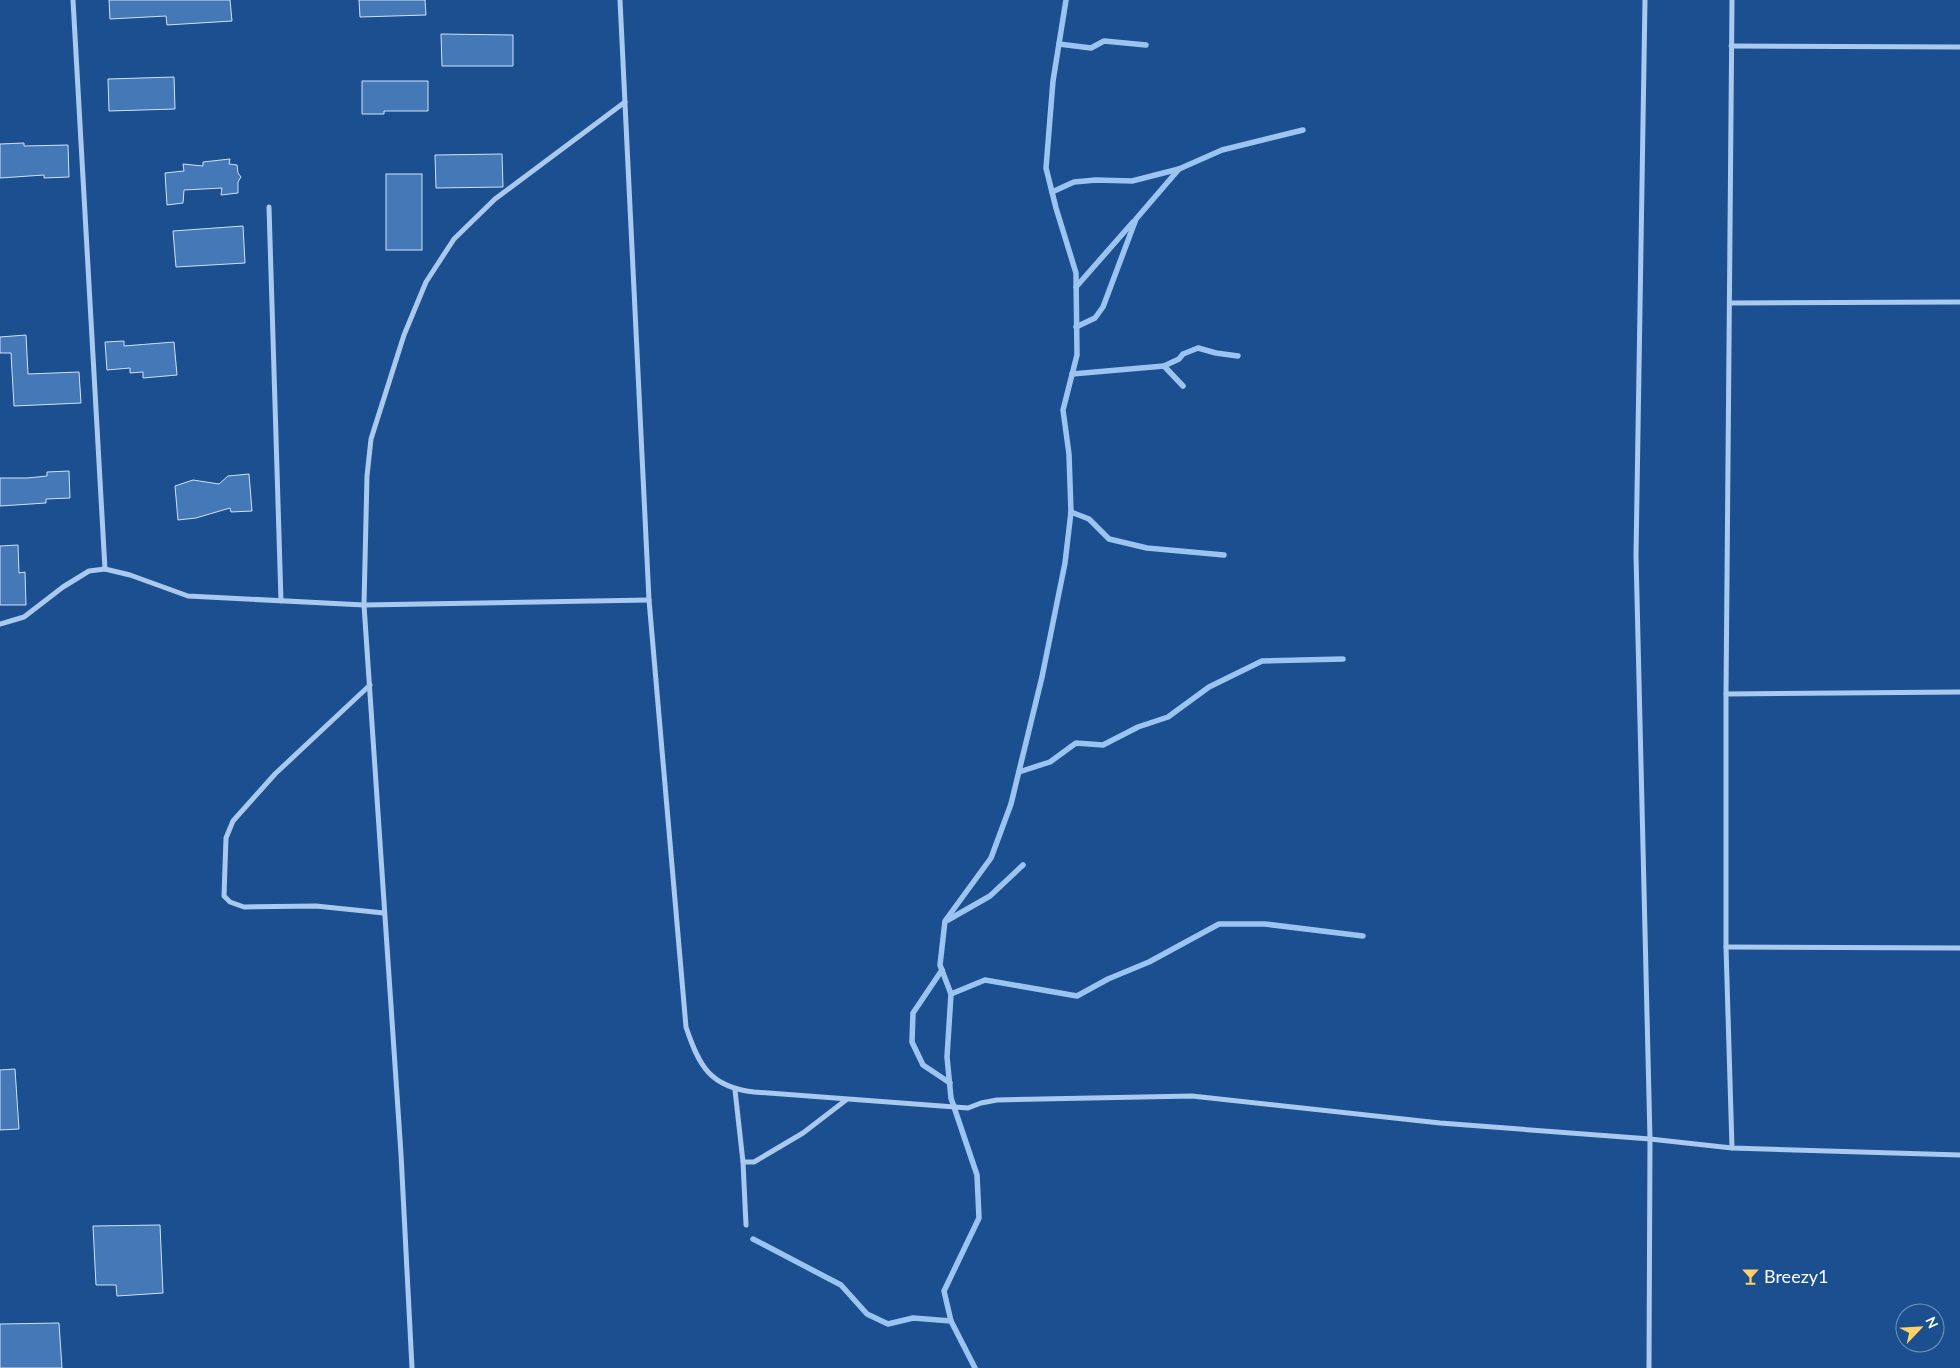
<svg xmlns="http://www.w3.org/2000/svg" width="1960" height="1368" viewBox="0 0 1960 1368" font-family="Lato,sans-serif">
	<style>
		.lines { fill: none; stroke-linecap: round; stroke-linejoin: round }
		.stream { stroke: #9cc4f0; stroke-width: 5.5 }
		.building { fill: #4478b7; stroke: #cfe3fa }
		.street { stroke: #a9c9ee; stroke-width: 5 }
		.labels { text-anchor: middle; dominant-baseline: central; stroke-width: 4; stroke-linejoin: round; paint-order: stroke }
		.poi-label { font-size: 18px; fill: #fff; stroke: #1b4f8f; text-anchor: start }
	</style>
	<rect width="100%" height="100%" fill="#1b4f8f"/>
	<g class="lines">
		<!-- stream -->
		<g class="stream">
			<polyline points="1059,44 1091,48 1104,41 1146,45"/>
			<polyline points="1052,192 1074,182 1096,180 1132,181 1179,169 1222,150 1303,130"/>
			<polyline points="1076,287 1133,222"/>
			<polyline points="1076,327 1095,318 1103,307 1136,219 1179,169"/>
			<polyline points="1164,366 1179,359 1183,354 1198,348 1216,353 1238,356"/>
			<polyline points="1072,374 1164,366 1183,386"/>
			<polyline points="1071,512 1089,519 1109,539 1147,548 1224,555"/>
			<polyline points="1019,772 1050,762 1076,743 1103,745 1138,727 1168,717 1209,687 1262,661 1343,659"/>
			<polyline points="948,920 990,896 1023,865"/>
			<polyline points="942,970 913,1013 912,1042 923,1065 950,1083"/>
			<polyline points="951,994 985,980 1077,996 1108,979 1149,962 1219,924 1265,924 1363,936"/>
			<polyline points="753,1239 841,1285 867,1314 888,1324 913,1318 951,1321"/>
			<polyline points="975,1368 951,1321 944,1291 979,1218 977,1175 951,1098 947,1057 951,994 940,965 945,921 991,858 1011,804 1042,677 1065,563 1071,512 1069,454 1063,410 1077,355 1076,273 1056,208 1046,168 1053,81 1066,0"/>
		</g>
	</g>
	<!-- building -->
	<g class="building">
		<polygon points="109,0 230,0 232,21 167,25 166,16 110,19"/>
		<polygon points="359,0 425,0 426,15 360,17"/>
		<polygon points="441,34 513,35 513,66 442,66"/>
		<polygon points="174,77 175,109 109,111 108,79"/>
		<polygon points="362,81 428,81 428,111 384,111 384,114 362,114"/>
		<polygon points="24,143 24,146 68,145 69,177 44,178 44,175 0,178 0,144"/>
		<polygon points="502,154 503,187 436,188 435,155"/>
		<polygon points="230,159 229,164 237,165 238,173 241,177 238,182 238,193 221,195 222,188 184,190 183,203 167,205 165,173 184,171 183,164 203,166 203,162"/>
		<rect x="386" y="174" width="36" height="76"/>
		<polygon points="243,226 245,263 176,267 173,231"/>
		<polygon points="26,335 28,374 79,372 81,403 14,406 11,353 0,353 0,337"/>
		<polygon points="124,341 124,346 174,342 177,375 143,378 143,372 130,373 130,368 107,370 105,342"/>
		<polygon points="69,471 70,498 46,499 46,503 0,506 0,478 27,478 47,476 47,472"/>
		<polygon points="249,474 252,511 231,512 230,508 196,518 178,520 175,486 193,480 219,484 228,476"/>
		<polygon points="18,545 19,573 25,572 26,605 0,605 0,546"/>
		<polygon points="15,1069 19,1129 0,1130 0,1070"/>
		<polygon points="160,1225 163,1293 117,1296 116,1285 96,1285 93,1226"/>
		<polygon points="59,1323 62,1368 0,1368 0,1324"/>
	</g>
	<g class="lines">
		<!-- street -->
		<g class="street">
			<polyline points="73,0 105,569"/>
			<path d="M620 0 649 600 686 1027C699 1066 710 1087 754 1092L968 1108 981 1103 997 1100 1192 1096 1440 1123 1650 1139 1732 1148 1960 1155"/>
			<polyline points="1645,0 1636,555 1650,1139 1649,1368"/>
			<polyline points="1732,0 1726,694 1726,947 1732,1148"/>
			<polyline points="1731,46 1960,47"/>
			<polyline points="269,207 281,601"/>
			<polyline points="1730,303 1960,302"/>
			<polyline points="0,624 24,617 63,587 89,571 105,569 130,575 188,596 364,605 649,600"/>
			<polyline points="370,685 275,774 233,821 226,838 224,896 230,902 244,907 316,906 384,913"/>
			<polyline points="1726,694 1960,692"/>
			<polyline points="1726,947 1960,948"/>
			<polyline points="735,1090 743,1162 754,1162 803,1133 846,1100"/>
			<polyline points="743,1162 746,1225"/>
			<polyline points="412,1368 401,1154 364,605 367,476 371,439 404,335 426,282 454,239 495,199 625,102"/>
		</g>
	</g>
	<!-- icons -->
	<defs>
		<symbol id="bar-bare" viewBox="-9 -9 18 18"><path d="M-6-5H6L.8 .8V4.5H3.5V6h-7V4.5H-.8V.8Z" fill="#ffd166" stroke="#1b4f8f" stroke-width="2.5" paint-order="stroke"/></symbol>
	</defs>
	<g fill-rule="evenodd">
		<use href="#bar-bare" x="1738" y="1264" width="25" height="25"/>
	</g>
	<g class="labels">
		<!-- poi labels -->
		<g class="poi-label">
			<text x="1764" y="1276">Breezy1</text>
		</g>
	</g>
	<!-- north arrow -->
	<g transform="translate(1920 1328) rotate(65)"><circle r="24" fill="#1b4f8f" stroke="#7695bc"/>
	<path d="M0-4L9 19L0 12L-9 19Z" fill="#ffd166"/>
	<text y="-8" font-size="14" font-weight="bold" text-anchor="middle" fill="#ffffff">N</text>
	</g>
</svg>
